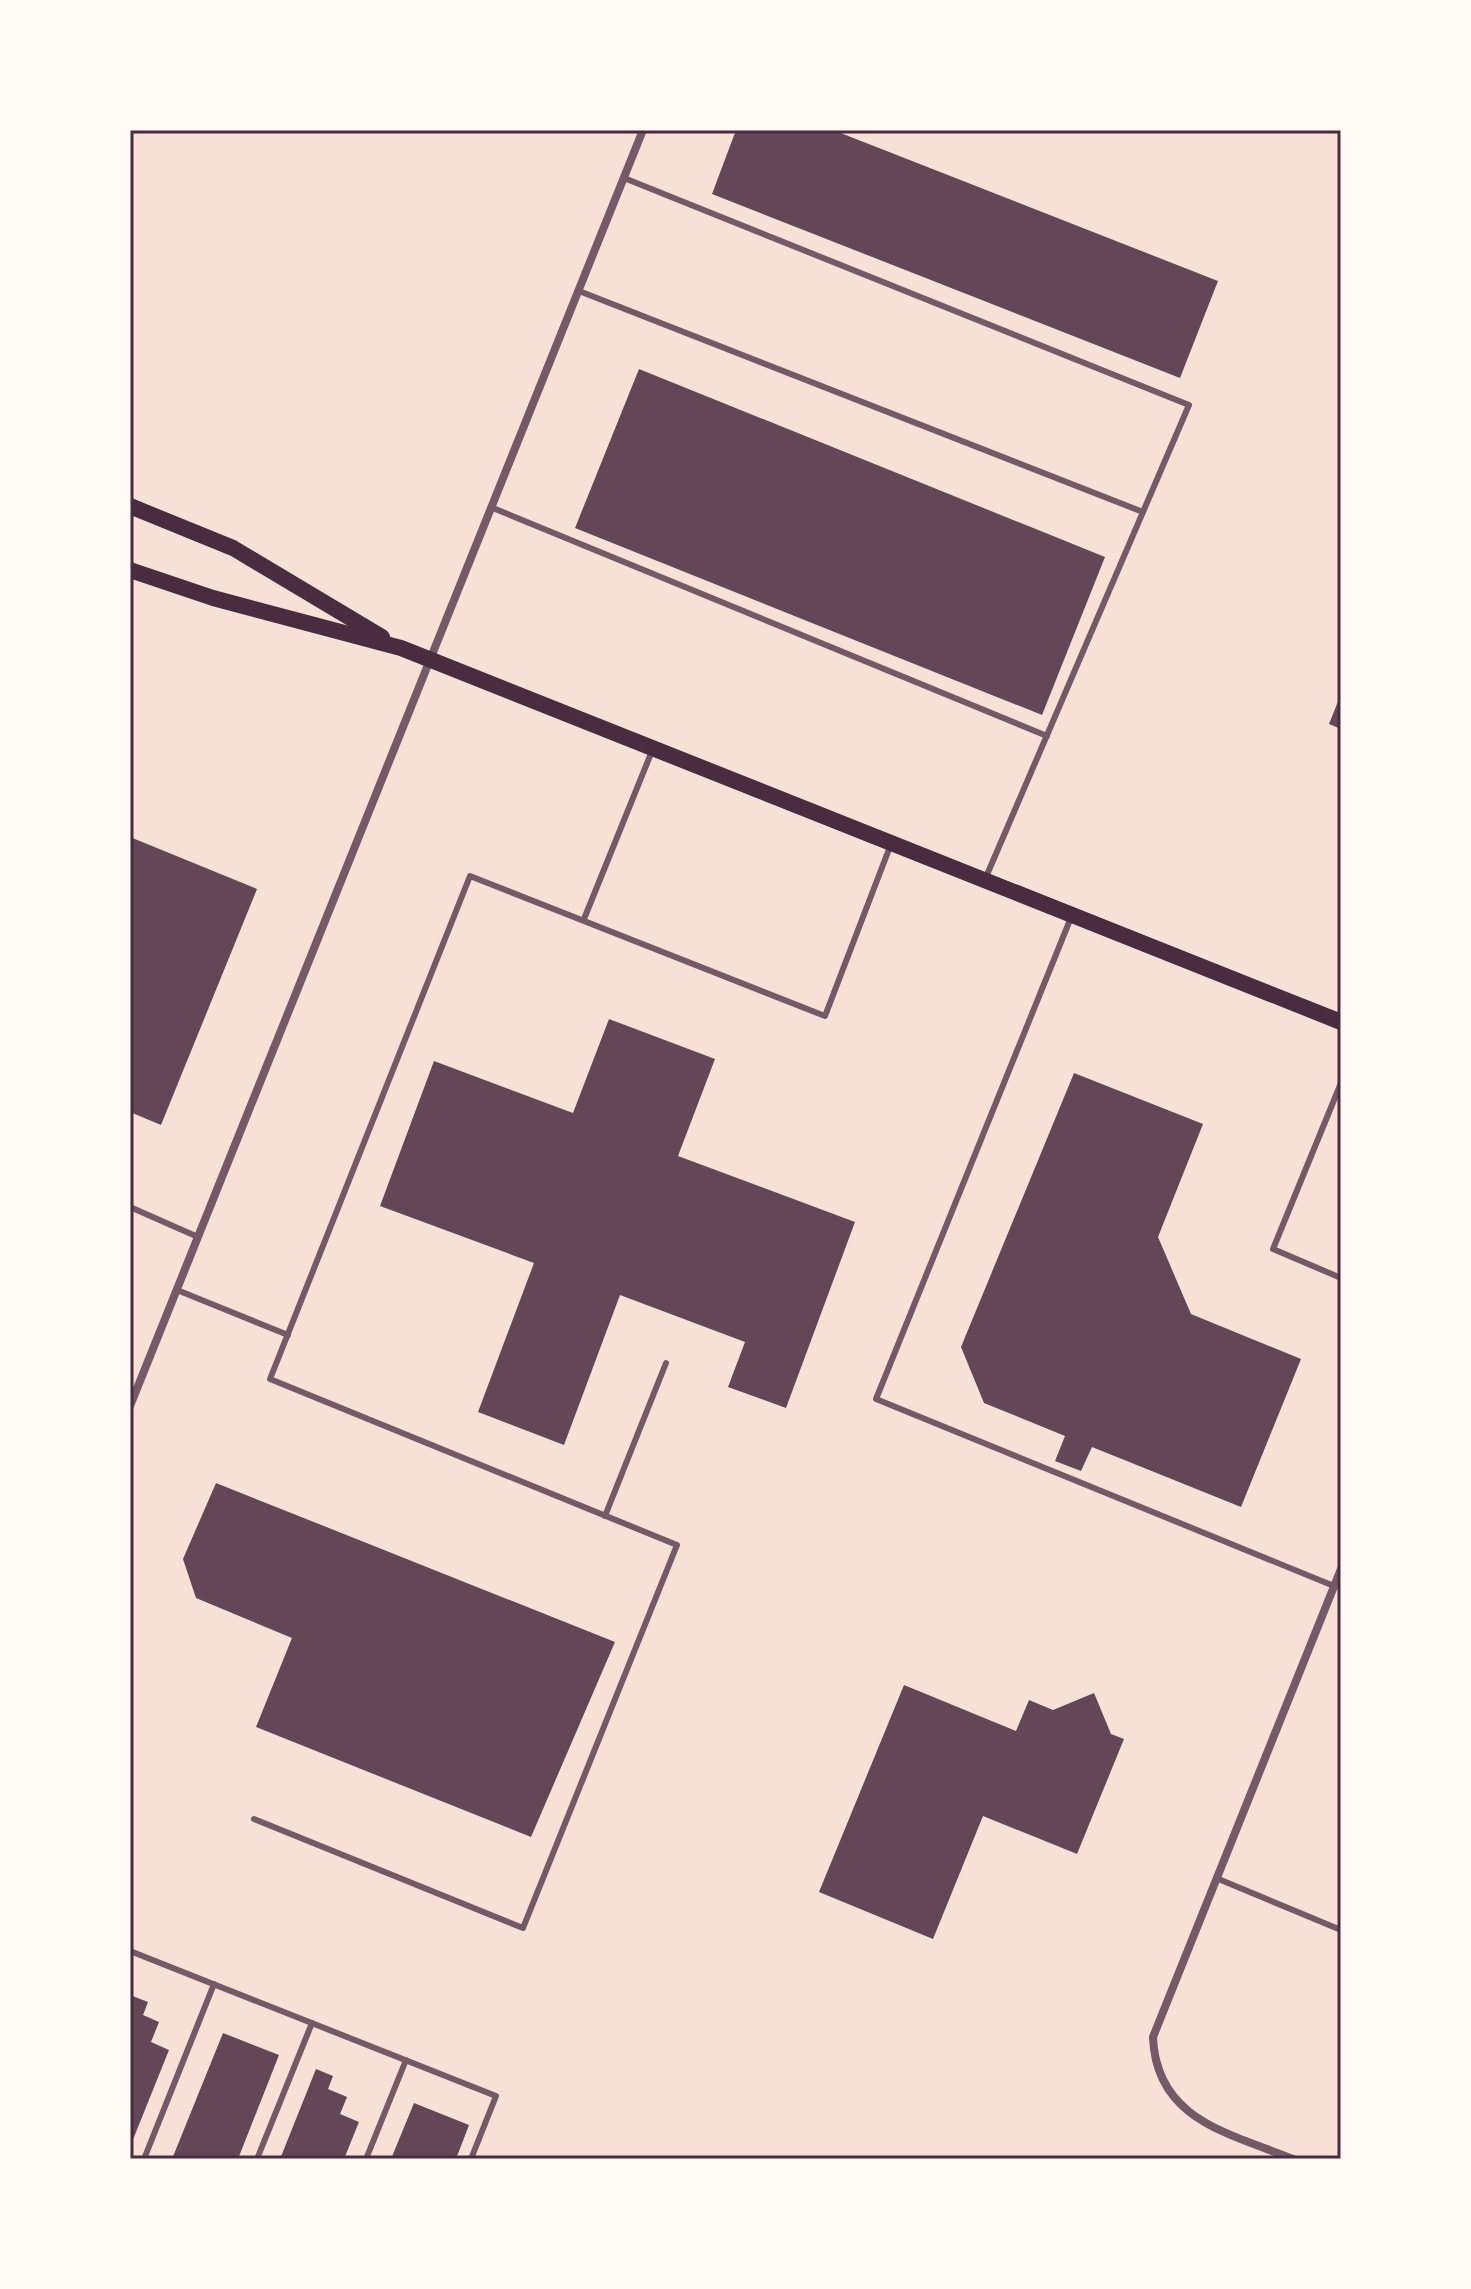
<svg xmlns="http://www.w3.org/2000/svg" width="1471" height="2289" viewBox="0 0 1471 2289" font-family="'Work Sans',sans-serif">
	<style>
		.building { fill: #644757 }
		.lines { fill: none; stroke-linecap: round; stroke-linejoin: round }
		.service { stroke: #755966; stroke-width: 6 }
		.minor { stroke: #755966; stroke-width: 8 }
		.secondary { stroke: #4a2c40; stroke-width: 16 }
		.neatline { fill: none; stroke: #4a2c40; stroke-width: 3 }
	</style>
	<rect width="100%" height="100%" fill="#f7e1d7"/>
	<!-- building -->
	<g class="building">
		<polygon points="736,130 833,130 1218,281 1180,378 712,194"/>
		<polygon points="639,369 1105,557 1042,715 575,528"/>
		<polygon points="1341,694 1341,729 1329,724"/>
		<polygon points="130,837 257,889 161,1125 130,1112"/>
		<polygon points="609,1019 715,1059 678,1156 855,1222 786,1408 728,1387 745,1342 620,1295 564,1445 478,1412 534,1263 380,1206 434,1061 573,1113"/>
		<polygon points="1074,1073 1203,1124 1158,1237 1191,1314 1301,1359 1241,1507 1092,1447 1081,1471 1055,1461 1065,1436 984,1403 961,1347"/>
		<polygon points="216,1483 615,1642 531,1837 256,1727 292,1638 196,1598 183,1559"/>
		<polygon points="904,1685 1016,1731 1029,1700 1053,1710 1094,1693 1111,1734 1124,1739 1077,1854 983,1816 933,1939 819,1892"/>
		<polygon points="130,1995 148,2002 143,2015 159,2022 151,2042 169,2050 130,2147"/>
		<polygon points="223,2033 279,2055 238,2159 172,2159"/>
		<polygon points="316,2069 333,2076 328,2089 347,2097 340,2114 359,2122 344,2159 280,2159"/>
		<polygon points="414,2103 469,2125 456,2159 391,2159"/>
	</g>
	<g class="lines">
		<!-- service -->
		<g class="service">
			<polyline points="624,178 1189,405 986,877"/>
			<polyline points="579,291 1143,512"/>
			<polyline points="493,508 1047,736"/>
			<polyline points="1072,915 876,1399 1334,1586"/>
			<polyline points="584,919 652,751"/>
			<polyline points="1341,1083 1273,1249 1341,1278"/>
			<polyline points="130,1207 198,1237"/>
			<polyline points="177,1290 288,1335"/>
			<polyline points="605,1516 666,1363"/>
			<polyline points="254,1819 523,1928 677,1545 270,1379 470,876 825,1016 891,844"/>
			<polyline points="1216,1878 1341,1930"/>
			<polyline points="130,1951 496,2096 471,2159"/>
			<polyline points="144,2159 214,1984"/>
			<polyline points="257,2159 312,2023"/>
			<polyline points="366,2159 406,2060"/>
		</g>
		<!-- minor -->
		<g class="minor">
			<polyline points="130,1406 643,130"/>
			<path d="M1293 2159C1229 2133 1156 2120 1153 2037L1341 1569"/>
		</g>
		<!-- secondary -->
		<g class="secondary">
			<polyline points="130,506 233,548 382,637"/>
			<polyline points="130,570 213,598 401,648 1341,1022"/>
		</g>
	</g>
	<!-- border -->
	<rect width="1471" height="2289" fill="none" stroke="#fffaf5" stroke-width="264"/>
	<rect x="132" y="132" width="1207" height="2025" class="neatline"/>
</svg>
